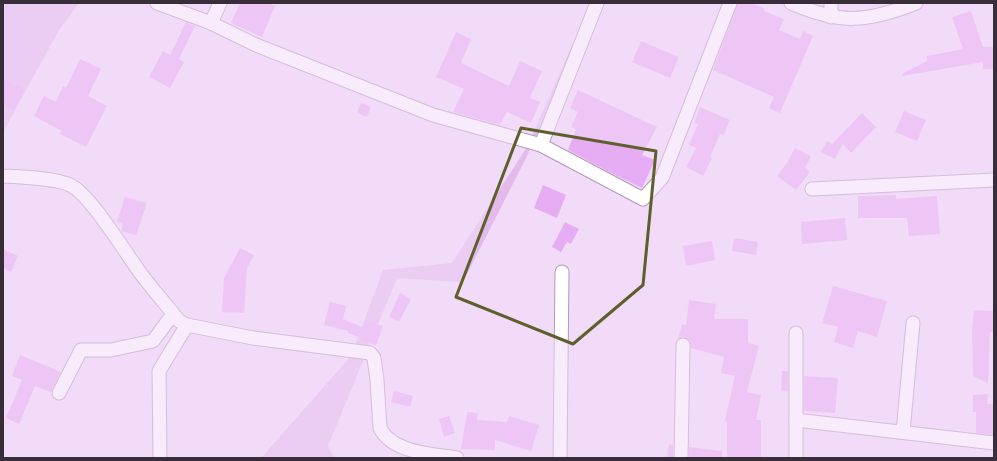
<svg xmlns="http://www.w3.org/2000/svg" width="997" height="461" viewBox="0 0 997 461" font-family="'PT Sans',sans-serif">
	<style>
		.green { fill: #e2baeb }
		.building { fill: #e7adf4 }
		.lines { fill: none; stroke-linecap: round; stroke-linejoin: round }
		.street-casing { stroke: #b09ab5; stroke-width: 15 }
		.street { stroke: #fff; stroke-width: 13 }
		.marked { fill: none; stroke: #5e5f2c; stroke-width: 3; stroke-linejoin: round }
	</style>
	<rect width="100%" height="100%" fill="#f2dbf8"/>
	<!-- green -->
	<g class="green">
		<polygon points="3,3 79,3 59,30 3,132"/>
		<polygon points="591,3 598,3 526,158 463,282 397,278 328,446 334,458 261,458 351,356 383,270 452,263 527,147"/>
	</g>
	<!-- building -->
	<g class="building">
		<polygon points="240,3 268,3 275,6 262,37 231,23"/>
		<polygon points="738,3 751,3 765,9 764,11 784,19 779,30 800,39 803,31 813,36 780,113 769,108 774,97 713,70"/>
		<polygon points="971,11 983,47 994,47 994,69 983,69 983,62 903,76 902,74 927,61 927,56 963,49 952,17"/>
		<polygon points="186,22 195,26 179,59 184,62 170,88 149,77 163,51 170,55"/>
		<polygon points="456,32 471,39 461,63 509,86 520,61 542,71 530,98 540,102 531,123 507,112 500,125 453,112 464,89 436,77"/>
		<polygon points="641,41 679,57 670,78 632,62"/>
		<polygon points="80,59 101,69 88,96 107,106 86,147 60,134 62,131 34,116 44,96 56,102 63,86 66,88"/>
		<polygon points="3,79 24,89 14,110 3,104"/>
		<polygon points="578,90 657,127 642,155 655,160 642,188 613,174 568,150 576,129 571,127 578,112 570,108"/>
		<polygon points="361,103 371,107 367,117 357,113"/>
		<polygon points="700,107 730,120 724,135 720,134 710,157 712,158 703,176 686,167 696,148 689,145 698,124 694,123"/>
		<polygon points="904,111 926,120 917,141 895,132"/>
		<polygon points="862,113 876,127 851,153 843,144 835,159 821,152 827,141 832,144"/>
		<polygon points="795,148 811,156 805,168 810,172 796,190 777,176 787,163"/>
		<polygon points="543,185 566,195 557,218 534,208"/>
		<polygon points="896,195 896,199 937,196 940,234 909,236 907,218 858,218 858,196"/>
		<polygon points="125,197 147,203 136,235 121,231 123,224 117,222"/>
		<polygon points="845,218 847,240 802,244 801,222"/>
		<polygon points="565,222 579,229 571,244 567,242 561,252 552,247"/>
		<polygon points="734,238 758,242 756,255 732,251"/>
		<polygon points="712,241 715,260 686,266 683,246"/>
		<polygon points="240,248 254,255 247,268 244,313 222,312 224,278"/>
		<polygon points="3,249 18,256 11,272 3,268"/>
		<polygon points="833,286 887,301 877,337 858,331 853,348 834,342 838,327 822,323"/>
		<polygon points="400,293 411,299 399,322 389,317"/>
		<polygon points="689,300 716,304 714,319 748,319 748,343 759,346 747,392 761,395 756,420 761,420 761,458 727,458 727,421 725,421 735,376 721,373 724,357 691,348 690,341 687,338 683,337 678,339 682,324 686,325"/>
		<polygon points="330,302 346,306 343,319 364,328 366,321 383,326 376,345 360,340 360,338 348,333 348,331 324,325"/>
		<polygon points="974,310 994,311 994,332 990,332 988,383 973,376 972,331"/>
		<polygon points="20,355 61,372 51,392 35,386 19,424 6,418 22,380 12,376"/>
		<polygon points="782,371 788,371 788,391 781,390"/>
		<polygon points="804,376 838,378 835,413 804,411"/>
		<polygon points="394,391 413,396 410,407 391,402"/>
		<polygon points="988,394 987,404 994,404 994,435 976,433 976,412 973,412 973,395"/>
		<polygon points="467,412 478,413 477,420 507,422 509,416 539,425 531,451 495,440 495,450 461,449"/>
		<polygon points="449,416 455,433 444,437 439,419"/>
		<polygon points="669,444 673,445 673,458 667,458"/>
		<polygon points="689,447 722,451 722,458 689,458"/>
	</g>
	<g class="lines">
		<defs>
			<g id="street">
				<polyline points="157,3 211,23 256,45 433,115 541,145 597,3"/>
				<path d="M791 3C840 24 866 23 916 3"/>
				<polyline points="831,3 831,17"/>
				<polyline points="211,23 220,3"/>
				<polyline points="541,145 643,199 662,178 730,3"/>
				<path d="M3 176C20 177 55 178 70 185 89 193 125 252 139 271 151 288 166 304 179 321L187 325 253 338 370 353 374 358 377 380 380 428C392 453 433 454 457 458"/>
				<polyline points="812,189 994,180"/>
				<polyline points="59,393 81,350 111,350 153,341 173,314"/>
				<polyline points="796,420 994,443"/>
				<polyline points="903,432 913,323"/>
				<polyline points="160,458 159,371 187,325"/>
				<polyline points="560,458 562,272"/>
				<polyline points="681,458 683,345"/>
				<polyline points="796,458 796,333"/>
			</g>
		</defs>
		<!-- street casing -->
		<use href="#street" class="street-casing"/>
		<!-- street -->
		<use href="#street" class="street"/>
	</g>
	<!-- marked area -->
	<path d="M0 0H997V461H0ZM521 128 656 151 643 285 573 344 456 297Z" fill="#f2dbf8" fill-opacity=".55" fill-rule="evenodd"/>
	<path class="marked" d="M521 128 656 151 643 285 573 344 456 297Z"/>
	<!-- border -->
	<rect width="997" height="461" fill="none" stroke="#372e39" stroke-width="8"/>
</svg>
